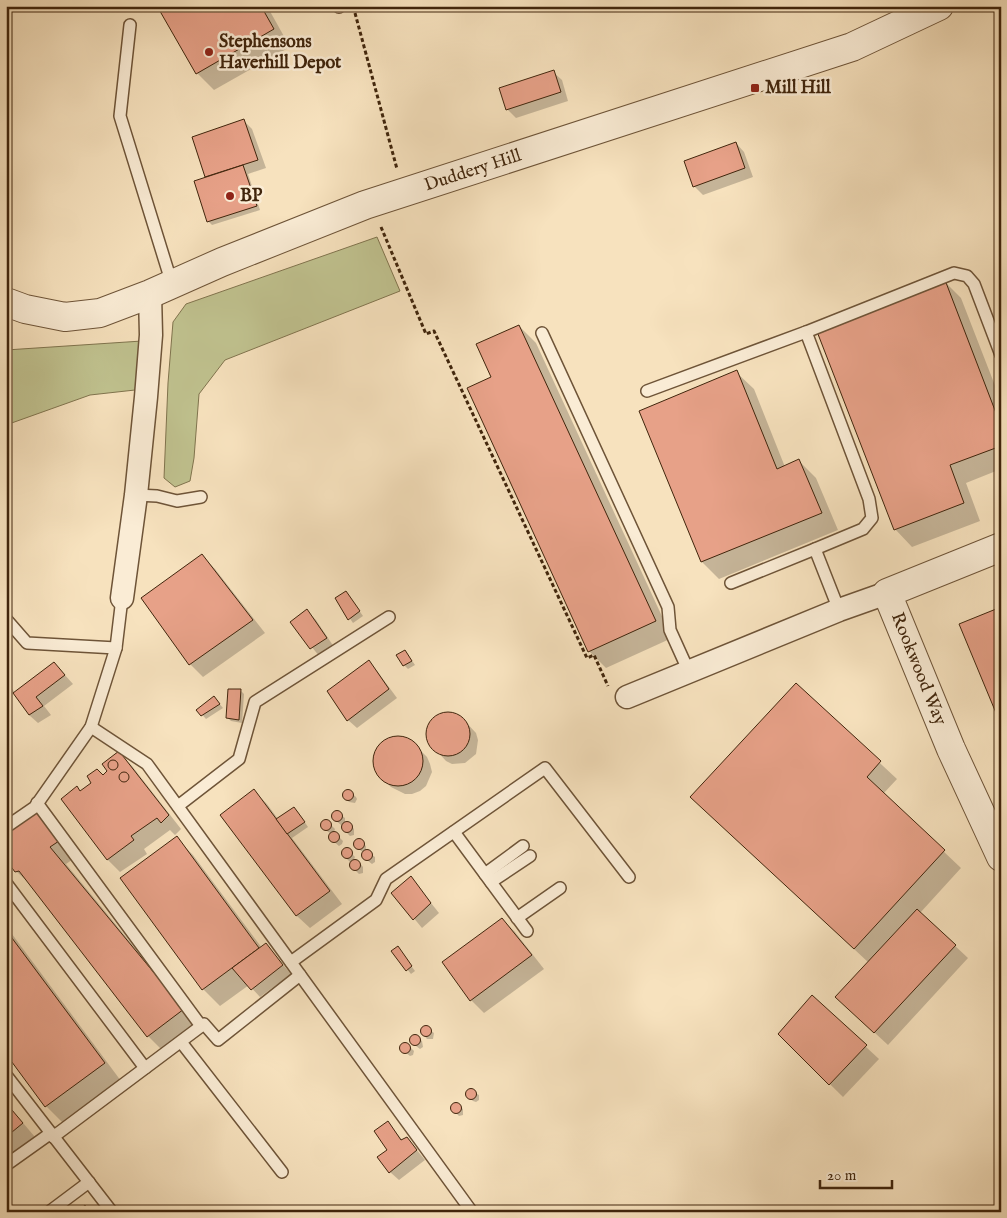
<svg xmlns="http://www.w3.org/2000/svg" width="1007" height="1218" viewBox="0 0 1007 1218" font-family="'IM FELL English',serif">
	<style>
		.green { fill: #c0c28f; stroke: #80744e }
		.shadow { fill: #0003 }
		.building { fill: #e7a188; stroke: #40250c }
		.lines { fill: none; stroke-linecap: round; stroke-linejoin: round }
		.service-casing { stroke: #6e5438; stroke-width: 14 }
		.minor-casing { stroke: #6e5438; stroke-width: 25 }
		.tertiary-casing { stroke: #6e5438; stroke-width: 30 }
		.path { stroke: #40250c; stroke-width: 3; stroke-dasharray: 4 2.5; stroke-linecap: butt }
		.service { stroke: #faecd5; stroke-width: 11 }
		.minor { stroke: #faecd5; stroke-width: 22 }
		.tertiary { stroke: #faecd5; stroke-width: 28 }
		.poi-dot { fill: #8f2418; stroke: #faecd5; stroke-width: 2 }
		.labels { text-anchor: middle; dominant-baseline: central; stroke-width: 5; stroke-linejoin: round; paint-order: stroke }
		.poi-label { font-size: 18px; font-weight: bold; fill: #40250c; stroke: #faecd5; text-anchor: start }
		.street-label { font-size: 18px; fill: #40250c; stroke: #faecd5 }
	</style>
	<rect width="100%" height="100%" fill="#f7e2be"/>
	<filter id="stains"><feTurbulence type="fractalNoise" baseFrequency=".004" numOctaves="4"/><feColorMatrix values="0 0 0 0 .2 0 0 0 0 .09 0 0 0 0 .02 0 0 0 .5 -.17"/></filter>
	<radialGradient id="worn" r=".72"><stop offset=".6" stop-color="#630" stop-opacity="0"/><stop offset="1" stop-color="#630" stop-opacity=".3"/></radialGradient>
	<!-- green -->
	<g class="green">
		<polygon points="377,237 400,291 225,360 199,394 194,458 190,481 175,487 164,478 168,383 173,322 186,304"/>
		<polygon points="142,341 135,390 90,395 6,425 6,350"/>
	</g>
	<!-- shadow -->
	<g class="shadow">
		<polygon points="159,6 267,6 290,47 214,90 197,73"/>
		<polygon points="553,72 562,80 568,101 516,118 507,109"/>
		<polygon points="244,121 252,129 266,168 248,174 260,210 212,225 208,221 208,178 207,176"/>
		<polygon points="736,143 744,152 753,177 703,195 694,186 685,162"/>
		<polygon points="944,281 961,298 1001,401 1001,469 966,483 980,521 912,547 895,529"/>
		<polygon points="519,326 536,343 672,638 606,668 589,651 493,377"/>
		<polygon points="736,372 754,389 785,467 799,461 816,478 838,530 719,579 702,562 640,412"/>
		<polygon points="202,556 215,569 265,633 203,677 190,664"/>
		<polygon points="346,592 363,616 353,623 336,598"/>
		<polygon points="307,611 316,620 334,647 320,657 292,623"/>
		<polygon points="408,655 415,665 408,669 404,665"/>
		<polygon points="369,662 377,671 397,698 357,728 348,720"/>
		<polygon points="54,663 73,684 44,706 51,715 38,723 29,715 14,693 6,699 6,680 15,693"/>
		<polygon points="796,685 897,779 883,794 961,868 920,913 968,958 888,1045 850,1010 869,963 709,814"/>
		<polygon points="240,690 244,694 242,723 231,721 227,717"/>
		<polygon points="218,702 223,708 206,719 198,710"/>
		<polygon points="449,712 462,718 476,733 478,740 476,754 465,763 452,764 446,761 428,741 427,735 430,722 441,713"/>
		<polygon points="398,738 412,742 427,757 430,764 432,772 426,786 420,791 412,794 405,794 391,787 381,778 375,764 375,756 378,749 390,739"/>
		<polygon points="119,753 132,766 181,829 175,835 170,830 144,849 147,854 120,872 107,859 77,787 81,792 109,771"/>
		<polygon points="254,791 267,804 278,819 294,808 298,812 308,827 292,838 342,904 310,928 297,916 221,815"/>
		<polygon points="349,791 356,797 357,799 355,803 349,802 345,798 345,793"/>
		<polygon points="40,809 79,855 66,864 200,1027 165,1053 148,1036 34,888 16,871"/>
		<polygon points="338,813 345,818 345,823 350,825 354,829 354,835 350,836 344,830 344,824 341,825 334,819 334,814"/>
		<polygon points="328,822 335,829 333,835 336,834 343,841 342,844 339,846 333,841 330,837 331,834 323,828 323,823"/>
		<polygon points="176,838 193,855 262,948 266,945 291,974 260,997 249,985 220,1006 203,989"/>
		<polygon points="359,840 366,846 366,851 375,857 375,862 372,864 363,857 364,853 356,847 356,841"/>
		<polygon points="347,849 355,857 353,862 359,862 363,867 363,873 359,874 357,872 352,868 352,861 350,862 344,856 344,851"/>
		<polygon points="411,878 439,913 422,928 393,893"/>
		<polygon points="502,919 515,932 544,969 484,1013 471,1000"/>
		<polygon points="6,926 121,1081 63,1123 46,1106 6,1052"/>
		<polygon points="393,951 401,952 415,971 411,974"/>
		<polygon points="812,997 879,1059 843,1097 779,1034"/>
		<polygon points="427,1028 434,1033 433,1039 427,1039 423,1034 423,1029"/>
		<polygon points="415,1036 422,1041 423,1047 420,1049 412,1043 411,1040"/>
		<polygon points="407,1044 414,1051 413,1055 410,1056 401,1049 402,1045"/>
		<polygon points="470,1090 479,1095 479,1100 476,1102 473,1101 468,1097 468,1091"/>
		<polygon points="6,1103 35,1137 6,1160"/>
		<polygon points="456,1104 463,1109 463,1115 459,1116 453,1110 453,1105"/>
		<polygon points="388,1123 403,1141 407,1138 425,1160 399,1180 390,1172"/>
	</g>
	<!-- building -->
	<g class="building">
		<polygon points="157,6 261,6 274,29 196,74"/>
		<polygon points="554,70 561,92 506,110 499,88"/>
		<polygon points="244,119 258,160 205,177 192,137"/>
		<polygon points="736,142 745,168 693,187 684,161"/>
		<polygon points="243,165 257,206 207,222 194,181"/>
		<polygon points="945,280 1001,426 1001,446 950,465 964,503 894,530 816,329"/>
		<polygon points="519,325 656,621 588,652 467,388 491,377 476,344"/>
		<polygon points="737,370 777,469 799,459 822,513 701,562 639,411"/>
		<polygon points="202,554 253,620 189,665 141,598"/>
		<polygon points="346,591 360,611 348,620 335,598"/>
		<polygon points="1001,607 1001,725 959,624"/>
		<polygon points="307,609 327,638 310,649 290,622"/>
		<polygon points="405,650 412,661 403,666 396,655"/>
		<polygon points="369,660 389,689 347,721 327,691"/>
		<polygon points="54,662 65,675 36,697 43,706 29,715 13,693"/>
		<polygon points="796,683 881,761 867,777 945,850 854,949 690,797"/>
		<polygon points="228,689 241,689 239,720 226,718"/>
		<polygon points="214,696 220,704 201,716 196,710"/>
		<circle cx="448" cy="734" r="22"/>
		<circle cx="398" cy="761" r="25"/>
		<polygon points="119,751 169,815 161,823 157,818 131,836 134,840 107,860 61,799 77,786 80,791 91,783 87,776 97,769 103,775 107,771 102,764"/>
		<circle cx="113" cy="765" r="5"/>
		<circle cx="124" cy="777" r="5"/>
		<polygon points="254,789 330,891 296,916 220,815"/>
		<circle cx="348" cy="795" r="5.5"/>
		<polygon points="40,807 59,841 50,847 184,1009 147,1037 19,871 15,872 6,860 6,834"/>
		<polygon points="294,807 305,822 287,834 276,819"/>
		<circle cx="337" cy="816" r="5.5"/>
		<circle cx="326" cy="825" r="5.5"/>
		<circle cx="347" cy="827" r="5.5"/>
		<circle cx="334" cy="837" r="5.5"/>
		<polygon points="177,836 259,948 202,990 120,878"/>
		<circle cx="359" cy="844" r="5.5"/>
		<circle cx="347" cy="853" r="5.5"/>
		<circle cx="367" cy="855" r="5.5"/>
		<circle cx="355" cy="865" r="5.5"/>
		<polygon points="411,876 431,903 413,920 391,893"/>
		<polygon points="917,909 956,945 874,1033 835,997"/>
		<polygon points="502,918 532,955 470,1001 442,962"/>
		<polygon points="6,930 105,1063 45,1107 6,1054"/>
		<polygon points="266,943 283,965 251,990 232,968"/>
		<polygon points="398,946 412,966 406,971 391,951"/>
		<polygon points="812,995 867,1045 829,1085 778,1034"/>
		<circle cx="426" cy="1031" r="5.5"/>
		<circle cx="415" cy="1040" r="5.5"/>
		<circle cx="405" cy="1048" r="5.5"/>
		<circle cx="471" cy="1094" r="5.5"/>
		<circle cx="456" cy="1108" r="5.5"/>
		<polygon points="6,1103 23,1123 6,1137"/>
		<polygon points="388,1121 401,1140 407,1137 417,1150 389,1173 377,1157 387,1150 374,1131"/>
		<polygon points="85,1205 90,1212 77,1212"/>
	</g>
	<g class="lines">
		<defs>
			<g id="service">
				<polyline points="338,6 339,7"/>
				<polyline points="130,25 120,116 172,284"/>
				<polyline points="806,332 869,499 872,518 863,529 815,549"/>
				<polyline points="542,333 668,607 670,630 689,672"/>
				<polyline points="647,391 806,332 954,273 967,276 974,284 1001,355"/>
				<polyline points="136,495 157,496 177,501 201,497"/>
				<polyline points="731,583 815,549 839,610"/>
				<polyline points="6,619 27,643 116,648"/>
				<polyline points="91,727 147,764 472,1212"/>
				<polyline points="37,803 201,1026"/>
				<polyline points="178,806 239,759 255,702 389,617"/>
				<polyline points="6,827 35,807 91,727 116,648 122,598"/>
				<polyline points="454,832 527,931"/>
				<polyline points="485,874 523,846"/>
				<polyline points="491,882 530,856"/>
				<polyline points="6,883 145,1068"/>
				<polyline points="517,918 560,888"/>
				<polyline points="291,962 376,900 386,879 545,768 629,877"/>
				<polyline points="181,1042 282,1172"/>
				<polyline points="6,1075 112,1212"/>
				<polyline points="53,1137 204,1024 218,1040 300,975"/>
				<polyline points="6,1165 51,1133"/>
				<polyline points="49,1212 89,1182"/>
			</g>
			<g id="minor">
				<polyline points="122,598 136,495 146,397 151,335 150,294"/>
				<polyline points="627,697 839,610 887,593"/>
			</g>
			<g id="tertiary">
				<polyline points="6,302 25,309 65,317 100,313 150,294 222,262 365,205 852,47 939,6"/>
				<polyline points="1001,547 887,593 951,749 1001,857"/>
			</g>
		</defs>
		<!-- service casing -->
		<use href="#service" class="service-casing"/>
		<!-- minor casing -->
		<use href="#minor" class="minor-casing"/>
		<!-- tertiary casing -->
		<use href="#tertiary" class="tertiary-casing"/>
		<!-- path -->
		<g class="path">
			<polyline points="355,13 397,169"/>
			<polyline points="381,227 426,334 434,331 587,658 594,655 608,686"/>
		</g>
		<!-- service -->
		<use href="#service" class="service"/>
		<!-- minor -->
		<use href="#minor" class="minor"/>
		<!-- tertiary -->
		<use href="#tertiary" class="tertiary"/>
	</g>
	<!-- markers -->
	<g class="poi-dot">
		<circle cx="209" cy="52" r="5"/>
		<rect x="750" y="83" width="10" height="10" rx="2.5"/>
		<circle cx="230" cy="196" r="5"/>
	</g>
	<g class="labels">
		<!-- poi labels -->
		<g class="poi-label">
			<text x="219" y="42">Stephensons<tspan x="219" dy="21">Haverhill Depot</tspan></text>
			<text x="765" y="88">Mill Hill</text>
			<text x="240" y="196">BP</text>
		</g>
		<!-- street labels -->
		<g class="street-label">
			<text transform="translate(473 171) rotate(-18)">Duddery Hill</text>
			<text transform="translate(918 669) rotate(68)">Rookwood Way</text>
		</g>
	</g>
	<!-- margin -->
	<rect width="1007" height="1218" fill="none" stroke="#f7e2be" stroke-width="25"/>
	<rect x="8" y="8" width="992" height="1203" fill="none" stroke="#40250c" stroke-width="2.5"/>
	<rect x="12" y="12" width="982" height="1193" fill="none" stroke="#40250c"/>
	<!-- scale -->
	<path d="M820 1180v8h72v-8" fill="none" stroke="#40250c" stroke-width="2.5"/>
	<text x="827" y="1180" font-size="15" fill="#40250c" stroke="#faecd5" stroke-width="4" paint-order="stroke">20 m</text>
	<rect width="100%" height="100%" filter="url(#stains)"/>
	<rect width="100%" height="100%" fill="url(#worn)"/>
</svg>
